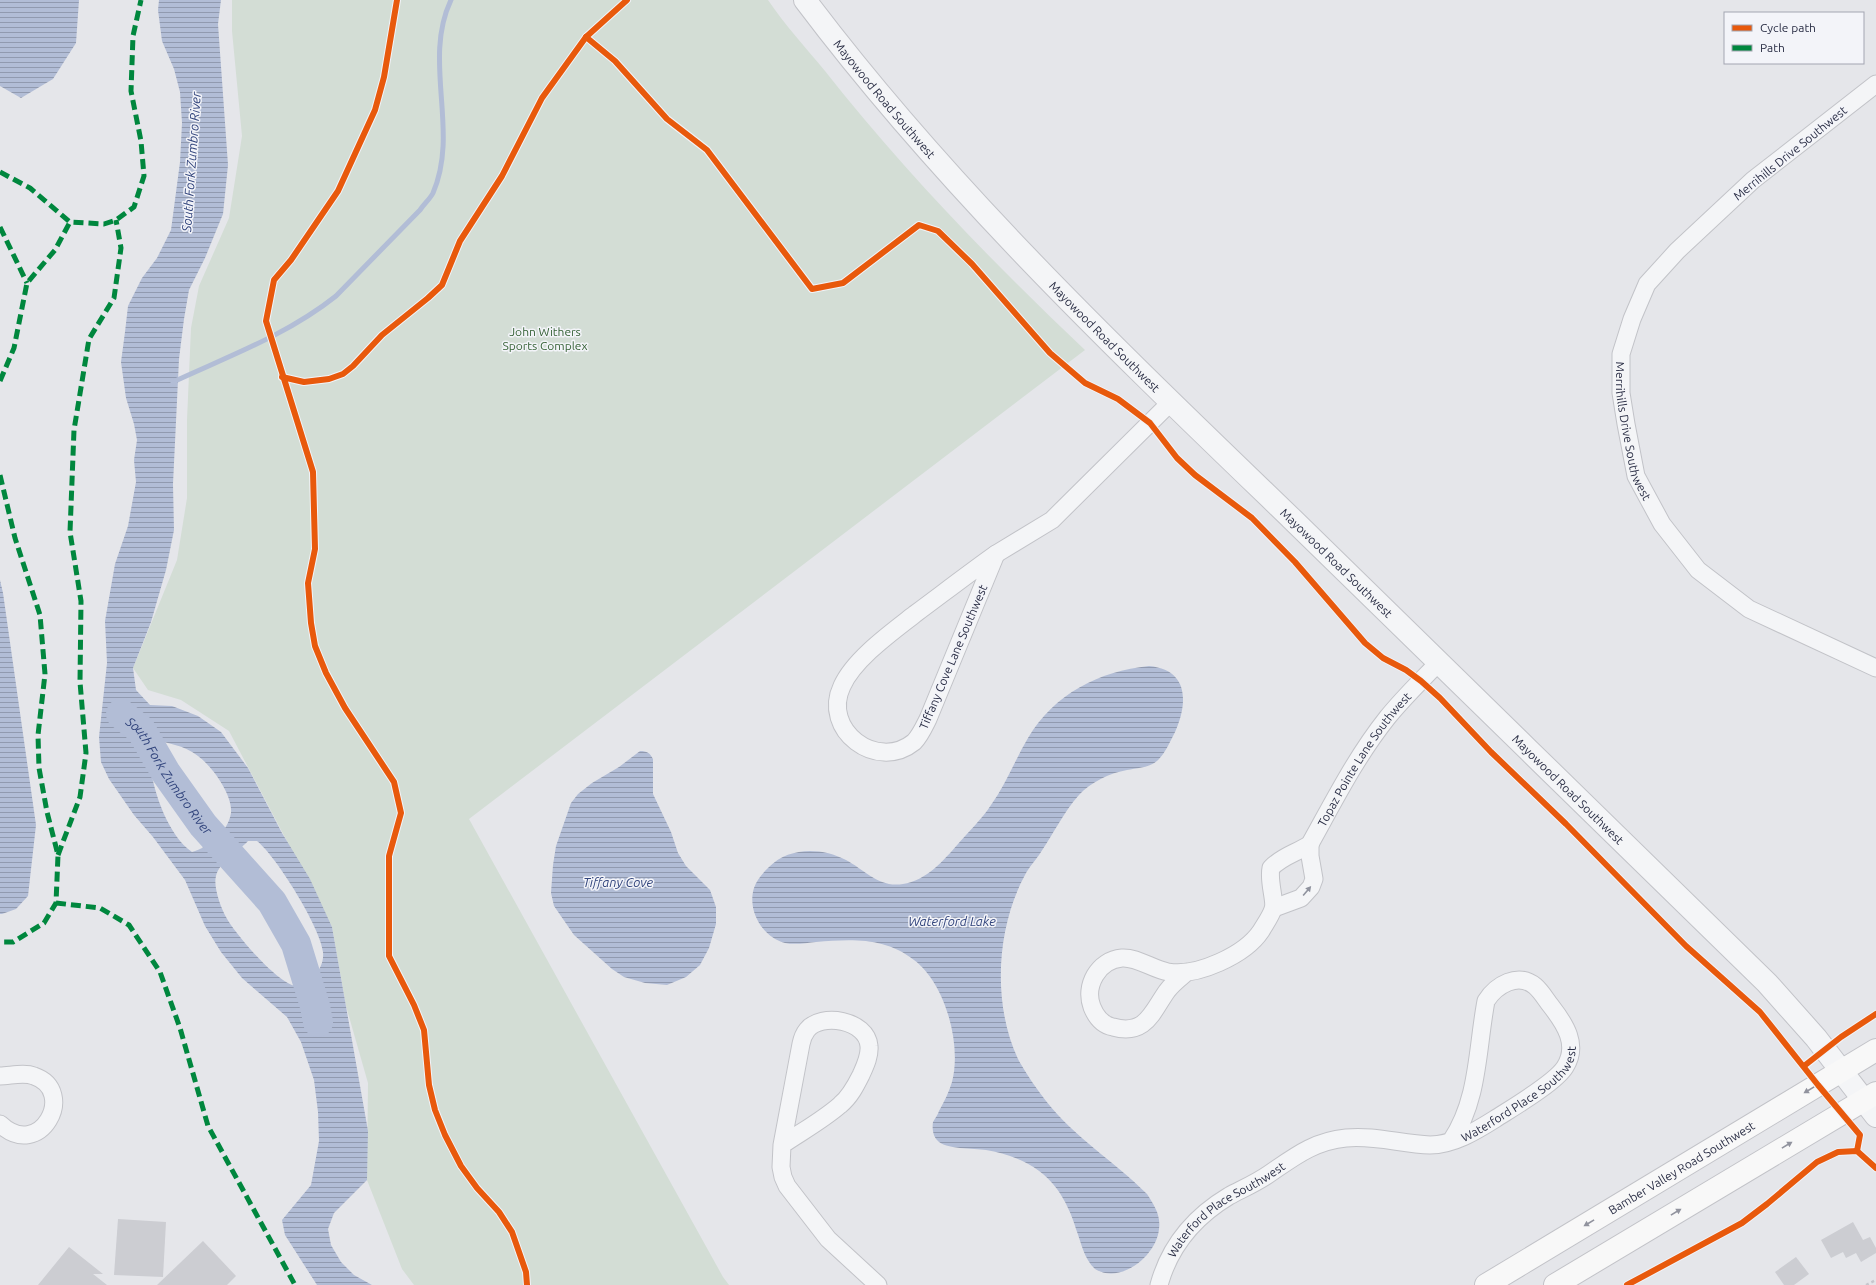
<svg xmlns="http://www.w3.org/2000/svg" width="1876" height="1285" viewBox="0 0 1876 1285" font-family="Ubuntu,sans-serif">
	<style>
		.green { fill: #d3ddd5 }
		.water { fill: url(#water-rules); fill-rule: evenodd }
		.lines { fill: none; stroke-linecap: round; stroke-linejoin: round }
		.stream { stroke: #b2bdd6; stroke-width: 5 }
		.river { stroke: #b2bdd6; stroke-width: 30 }
		.building { fill: #cccdd2 }
		.minor-casing { stroke: #c2c3c8; stroke-width: 19 }
		.tertiary-casing { stroke: #c2c3c8; stroke-width: 24 }
		.secondary-casing { stroke: #c2c3c8; stroke-width: 24 }
		.path { stroke: #c6c7cd; stroke-width: 2.5; stroke-dasharray: 3 3; stroke-linecap: butt }
		.minor { stroke: #f4f5f7; stroke-width: 17 }
		.tertiary { stroke: #f4f5f7; stroke-width: 22 }
		.secondary { stroke: #f8f8f8; stroke-width: 22 }
		.quiet { stroke: #00873e; stroke-width: 5; stroke-dasharray: 10 5; stroke-linecap: butt }
		.cycleway-casing { stroke: #f3f4f9; stroke-width: 8 }
		.cycleway { stroke: #e8590c; stroke-width: 6 }
		.oneway { fill: #8f929e }
		.oneway2 { fill: #91939e }
		.labels { text-anchor: middle; dominant-baseline: central; stroke-width: 3; stroke-linejoin: round; paint-order: stroke }
		.street-label { font-size: 12px; fill: #2a2e45; stroke: #f3f4f9 }
		.park-label { font-size: 12px; fill: #366236; stroke: #f3f4f9 }
		.water-label { font-size: 13px; font-style: italic; fill: #31447c; stroke: #f3f4f9 }
	</style>
	<defs>
		<pattern id="water-rules" width="6" height="5" patternUnits="userSpaceOnUse"><rect width="6" height="5" fill="#b2bdd6"/><path d="M0 2.5h6" fill="none" stroke="#919aaf"/></pattern>
	</defs>
	<rect width="100%" height="100%" fill="#e5e6ea"/>
	<!-- green -->
	<path class="green" d="M232 0H768C785 25 806 48 825 71 904 171 992 262 1085 350L469 819 723 1277 729 1285H414L402 1269 367 1180 368 1083 346 1006 332 927 229 731 181 700 148 690 133 668 177 560 187 498V420L191 328 199 286 229 218 242 136 232 31Z"/>
	<!-- water -->
	<g class="water">
		<polygon points="0,0 79,0 76,43 53,79 21,98 0,86"/>
		<path d="M159 0H221L218 24 228 165 223 214 205 258 189 290 184 319 179 359 173 484 174 530 166 570 151 622 133 668 136 690 150 705 172 706 198 716 221 732 248 768 282 833 310 879 332 927 368 1131 367 1180 334 1213 328 1229 331 1245 341 1262 354 1275 372 1285H317L285 1235 282 1220 311 1185 319 1141 318 1112 314 1080 301 1042 287 1017 242 978 221 952 205 926 185 880 153 837 134 815 109 779 101 762 99 737 107 663 105 621 115 564 128 526 136 482 134 460 137 440 134 424 126 398 121 362 125 332 128 306 142 278 157 258 171 230 180 162 182 123 180 92 174 69 162 41 158 10ZM150 739C167 743 184 745 198 756 212 766 233 795 231 813 228 832 209 847 192 852 164 833 145 771 150 739ZM248 841H257C276 856 321 928 323 952 324 962 320 969 314 977 311 981 302 987 296 986 278 984 235 934 226 917 221 908 213 887 216 876 219 862 239 851 248 841Z"/>
		<polygon points="0,580 3,593 36,825 28,896 16,909 2,914 0,914"/>
		<path d="M1149 666C1194 670 1187 712 1170 742 1167 748 1163 755 1159 759 1151 768 1137 768 1127 770 1110 773 1091 782 1079 795 1063 813 1054 833 1041 852 1036 860 1029 867 1025 875 996 928 992 1006 1019 1061 1027 1075 1036 1088 1046 1101 1075 1138 1114 1161 1147 1194 1154 1205 1161 1215 1159 1229 1157 1255 1121 1285 1095 1269 1084 1259 1081 1242 1076 1229 1072 1215 1065 1200 1057 1189 1041 1166 1012 1154 986 1150 974 1148 945 1150 937 1140 933 1136 932 1128 933 1122 935 1118 938 1115 939 1111 944 1102 949 1092 952 1082 962 1044 945 983 914 960 885 937 851 939 816 942 807 943 794 945 785 943 762 937 747 910 754 888 757 879 763 873 769 867 789 847 821 847 846 860 865 870 879 888 903 884 926 881 944 860 958 844 969 831 982 819 991 805 1006 784 1015 760 1028 738 1054 694 1099 671 1149 666Z"/>
		<path d="M640 751C647 751 650 753 653 759V794L671 832 678 853 686 866 710 890 716 907V924L709 948 700 965 686 977 667 985 645 983 624 977 612 969 574 935 554 906 551 893 553 865 556 846 571 803 578 794 592 783 619 767Z"/>
	</g>
	<g class="lines">
		<!-- stream -->
		<path class="stream" d="M173 382C229 356 287 335 336 296L420 210C424 204 430 199 433 193 460 131 422 61 451 0"/>
		<!-- river -->
		<path class="river" id="s1" d="M121 714 141 730 166 773 203 825 272 902 296 944 315 1006 318 1022"/>
	</g>
	<!-- building -->
	<g class="building">
		<polygon points="118,1219 166,1222 163,1277 114,1275"/>
		<polygon points="1853,1222 1863,1240 1870,1237 1876,1248 1876,1253 1861,1262 1856,1253 1846,1258 1843,1252 1831,1258 1821,1240"/>
		<polygon points="203,1241 236,1276 227,1285 157,1285"/>
		<polygon points="69,1247 103,1274 93,1274 107,1285 38,1285"/>
		<polygon points="1796,1257 1809,1274 1794,1285 1784,1285 1775,1272"/>
	</g>
	<g class="lines">
		<defs>
			<g id="minor">
				<path id="s2" d="M1876 84 1753 180 1677 251 1647 284 1632 319 1621 354V393L1626 424 1636 476 1662 524 1698 570 1749 609 1876 668"/>
				<path d="M996 554 928 719C924 727 920 736 914 742 877 772 821 730 842 686 854 659 892 632 915 614 942 594 968 574 996 554Z"/>
				<polyline points="996,554 1052,520 1061,511 1171,402"/>
				<polyline points="1274,908 1301,898 1311,887 1314,879 1310,856 1310,844"/>
				<path id="s3" d="M1187 972C1180 978 1173 983 1167 991 1152 1012 1146 1036 1113 1027 1102 1025 1096 1017 1092 1007 1084 986 1098 960 1122 958 1137 957 1152 969 1168 972 1197 977 1245 955 1261 931 1265 924 1271 916 1273 909 1276 901 1268 882 1271 868 1282 856 1297 853 1310 844 1334 801 1356 757 1387 718 1403 698 1421 681 1439 662"/>
				<path d="M0 1076C10 1076 24 1072 34 1076 78 1091 40 1162 0 1124"/>
				<path d="M782 1145C801 1132 823 1120 840 1105 850 1097 856 1085 861 1075 865 1066 870 1056 869 1046 867 1020 821 1012 807 1030 803 1035 802 1039 801 1044L782 1145 781 1167 783 1177 787 1186 828 1239 878 1285"/>
				<path id="s4" d="M1159 1285C1170 1245 1194 1217 1229 1196 1242 1189 1256 1183 1269 1174 1294 1157 1314 1141 1346 1138 1374 1135 1402 1144 1430 1145 1453 1145 1476 1131 1495 1119 1512 1108 1555 1083 1565 1067 1579 1045 1565 1024 1551 1006 1546 1000 1542 992 1535 986 1518 972 1496 985 1486 1001 1477 1048 1479 1100 1451 1141"/>
			</g>
			<g id="tertiary">
				<path id="s5" d="M805 0C948 190 1121 354 1292 519 1451 673 1608 829 1767 983L1816 1038 1876 1116"/>
			</g>
			<g id="secondary">
				<path id="s6" d="M1486 1285 1876 1050"/>
				<polyline points="1555,1285 1876,1093"/>
			</g>
		</defs>
		<!-- minor casing -->
		<use href="#minor" class="minor-casing"/>
		<!-- tertiary casing -->
		<use href="#tertiary" class="tertiary-casing"/>
		<!-- secondary casing -->
		<use href="#secondary" class="secondary-casing"/>
		<!-- path -->
		<polyline class="path" points="1866,1285 1876,1280"/>
		<!-- minor -->
		<use href="#minor" class="minor"/>
		<!-- tertiary -->
		<use href="#tertiary" class="tertiary"/>
		<!-- secondary -->
		<use href="#secondary" class="secondary"/>
		<!-- quiet -->
		<g class="quiet">
			<polyline points="0,172 30,188 70,222 104,224 116,220 134,207 144,176 141,141 131,91 133,36 141,0"/>
			<polyline points="0,227 27,283"/>
			<polyline points="0,381 14,348 27,283 55,250 70,222"/>
			<polyline points="0,475 15,538 40,615 45,674 38,735 39,768 47,812 58,855 56,903 44,923 13,942 0,942"/>
			<polyline points="58,855 80,797 86,753 80,682 81,601 70,532 74,430 89,339 114,298 121,248 116,220"/>
			<polyline points="56,903 100,908 129,925 160,972 180,1028 208,1126 295,1285"/>
		</g>
		<defs>
			<g id="cycleway">
				<polyline points="397,0 384,77 375,110 338,191 291,260 274,280 266,321 313,472 315,549 308,583 311,623 315,646 326,673 345,708 394,782 401,813 389,856 389,956 414,1005 424,1030 429,1085 435,1110 445,1135 461,1166 477,1188 499,1212 512,1232 526,1272 527,1285"/>
				<polyline points="586,37 615,61 667,119 707,150 812,289 843,283 919,225 938,231 972,264 1050,353 1085,383 1118,399 1150,423 1177,458 1195,475 1252,518 1295,562 1365,643 1383,658 1406,670 1421,681 1440,698 1491,752 1566,824 1686,946 1760,1012 1818,1085 1860,1135 1857,1151"/>
				<polyline points="282,377 304,382 329,379 343,374 353,366 382,335 428,298 442,285 460,241 502,176 542,98 586,37 627,0"/>
				<polyline points="1804,1066 1841,1037 1876,1014"/>
				<polyline points="1627,1285 1742,1223 1767,1204 1817,1162 1838,1152 1857,1151 1876,1168"/>
			</g>
		</defs>
		<!-- cycleway casing -->
		<use href="#cycleway" class="cycleway-casing"/>
		<!-- cycleway -->
		<use href="#cycleway" class="cycleway"/>
	</g>
	<!-- one-way arrows -->
	<defs><path id="oneway-solid" d="M-6-.8H1V-3.2L6.5 0L1 3.2V.8H-6Z"/></defs>
	<use class="oneway" href="#oneway-solid" transform="translate(1307 891) rotate(-50)"/>
	<g class="oneway2">
		<use href="#oneway-solid" transform="translate(1809 1090) rotate(149)"/>
		<use href="#oneway-solid" transform="translate(1787 1145) rotate(-31)"/>
		<use href="#oneway-solid" transform="translate(1676 1212) rotate(-31)"/>
		<use href="#oneway-solid" transform="translate(1589 1223) rotate(149)"/>
	</g>
	<g class="labels">
		<!-- street labels -->
		<g class="street-label">
			<text stroke="none"><textPath href="#s5" startOffset="127">Mayowood Road Southwest</textPath></text>
			<text transform="translate(1790 153) rotate(-39)">Merrihills Drive Southwest</text>
			<text stroke="none"><textPath href="#s5" startOffset="451">Mayowood Road Southwest</textPath></text>
			<text stroke="none"><textPath href="#s2" startOffset="458">Merrihills Drive Southwest</textPath></text>
			<text stroke="none"><textPath href="#s5" startOffset="775">Mayowood Road Southwest</textPath></text>
			<text transform="translate(953 657) rotate(-67)">Tiffany Cove Lane Southwest</text>
			<text stroke="none"><textPath href="#s3" startOffset="563">Topaz Pointe Lane Southwest</textPath></text>
			<text stroke="none"><textPath href="#s5" startOffset="1099">Mayowood Road Southwest</textPath></text>
			<text stroke="none"><textPath href="#s4" startOffset="439">Waterford Place Southwest</textPath></text>
			<text stroke="none"><textPath href="#s6" startOffset="228">Bamber Valley Road Southwest</textPath></text>
			<text stroke="none"><textPath href="#s4" startOffset="105">Waterford Place Southwest</textPath></text>
		</g>
		<!-- park labels -->
		<g class="park-label">
			<text x="545" y="331">John Withers<tspan x="545" dy="14">Sports Complex</tspan></text>
		</g>
		<!-- water labels -->
		<g class="water-label">
			<text transform="translate(191 162) rotate(-86)">South Fork Zumbro River</text>
			<text stroke="none"><textPath href="#s1" startOffset="79">South Fork Zumbro River</textPath></text>
			<text x="618" y="882">Tiffany Cove</text>
			<text x="952" y="921">Waterford Lake</text>
		</g>
	</g>
	<!-- legend -->
	<rect x="1724" y="12" width="140" height="52" fill="#f3f4f9" stroke="#a3a5b1"/>
	<rect x="1732" y="25" width="20" height="6" fill="#e8590c" stroke="#a3a5b1"/>
	<text x="1760" y="32" font-size="12" fill="#2a2e45">Cycle path</text>
	<rect x="1732" y="45" width="20" height="6" fill="#00873e" stroke="#a3a5b1"/>
	<text x="1760" y="52" font-size="12" fill="#2a2e45">Path</text>
</svg>
